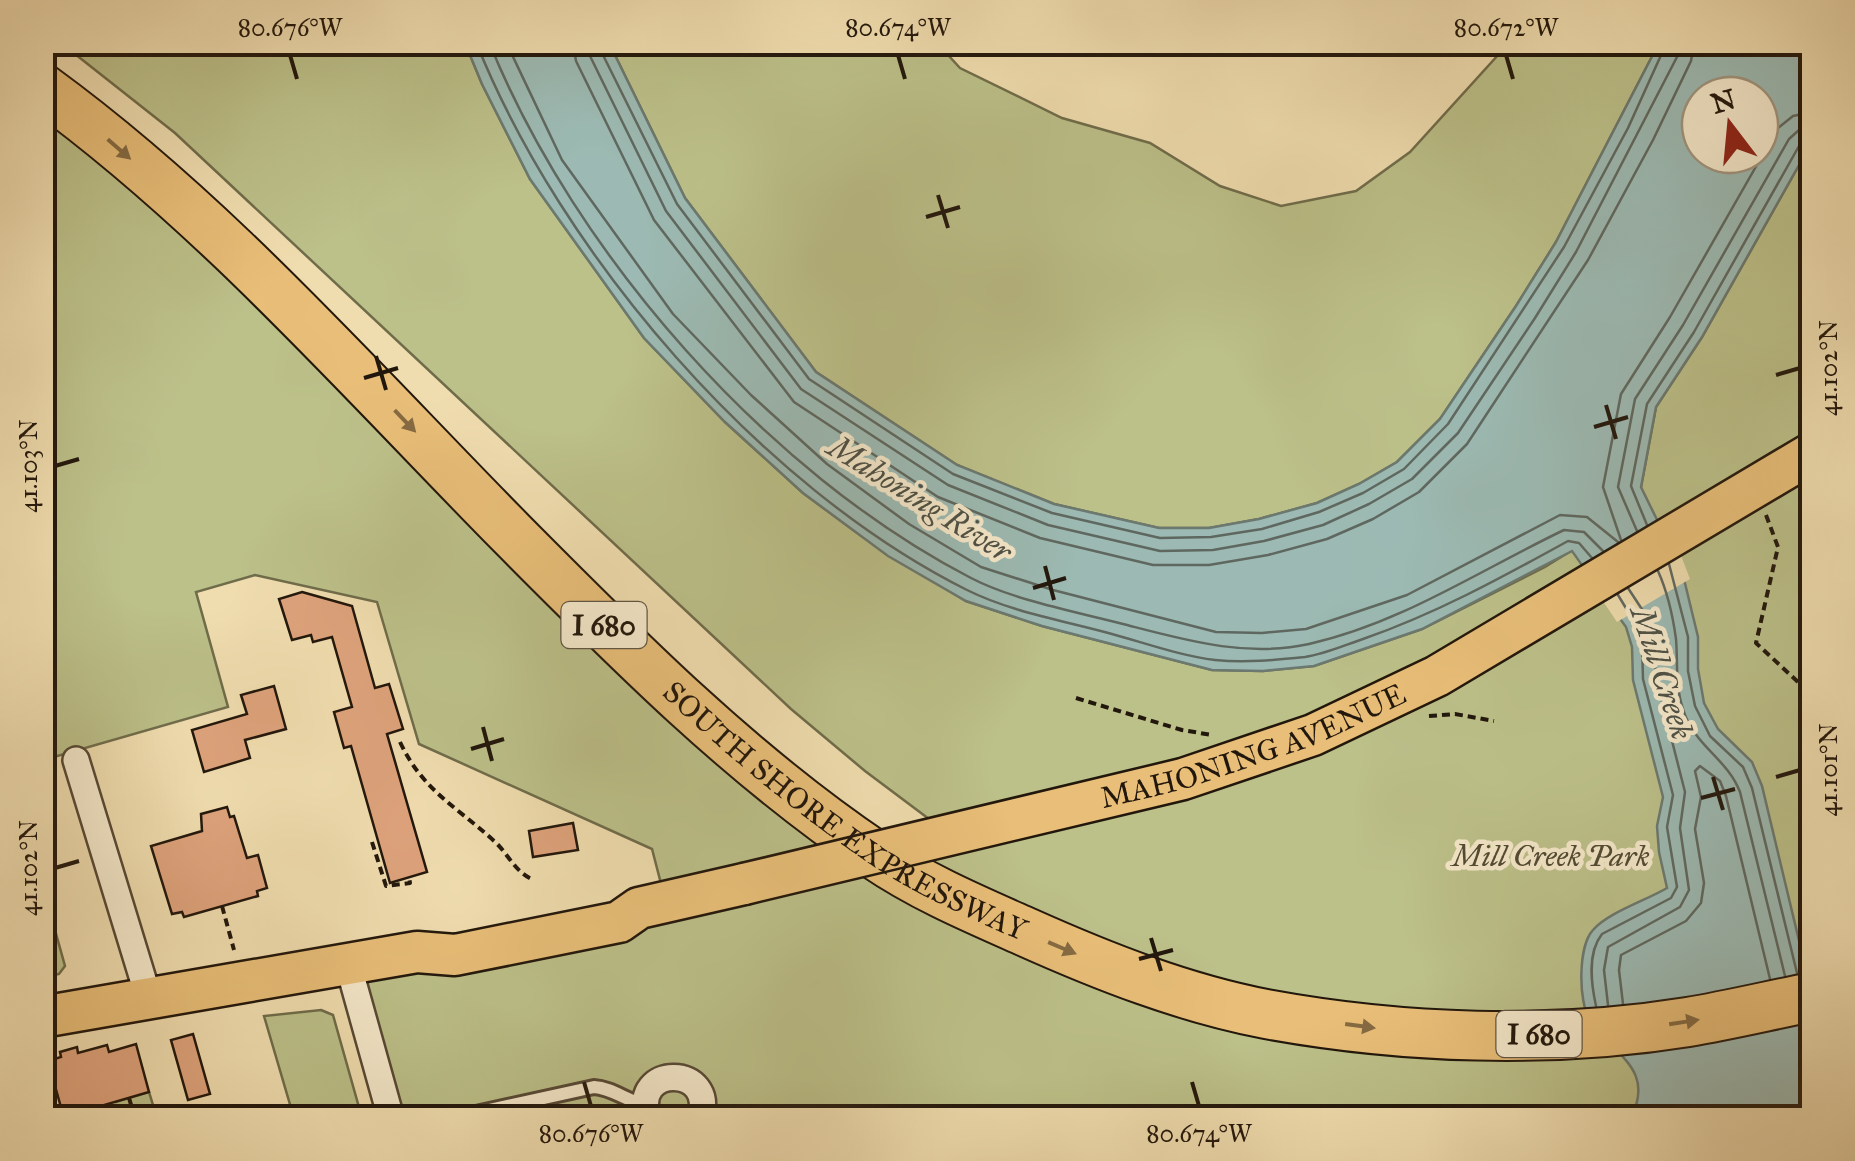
<svg xmlns="http://www.w3.org/2000/svg" width="1855" height="1161" viewBox="0 0 1855 1161" font-family="'IM FELL Great Primer',serif">
	<style>
		.green { fill: #bcc089; stroke: #6f6c4a; stroke-width: 2.5 }
		.water { fill: #9cbab3; stroke: #6b7970; stroke-width: 2.5; fill-rule: evenodd }
		.pier { fill: #f0ddaf }
		.lines { fill: none; stroke-linecap: round; stroke-linejoin: round }
		.shore { stroke: #5f6860; stroke-width: 2.5 }
		.building { fill: #dea37c; stroke: #22170c; stroke-width: 2.5 }
		.lane-casing { stroke: #564835; stroke-width: 18 }
		.street-casing { stroke: #564835; stroke-width: 30 }
		.primary-casing { stroke: #22170c; stroke-width: 45 }
		.highway-casing { stroke: #22170c; stroke-width: 52 }
		.path { stroke: #22170c; stroke-width: 4; stroke-dasharray: 8 5; stroke-linecap: butt }
		.lane { stroke: #f5e9cb; stroke-width: 12 }
		.street { stroke: #f5e9cb; stroke-width: 25 }
		.primary { stroke: #e8be78; stroke-width: 40 }
		.highway { stroke: #e8be78; stroke-width: 48 }
		.primary-bridge-casing { stroke: #22170c; stroke-width: 45; stroke-linecap: butt }
		.primary-bridge { stroke: #e8be78; stroke-width: 40 }
		.oneway { fill: #856a42 }
		.ticks { fill: none; stroke: #22170c; stroke-width: 4 }
		.labels { text-anchor: middle; dominant-baseline: central; stroke-width: 9; stroke-linejoin: round; paint-order: stroke }
		.shield { fill: #f5e9cb; stroke: #615645; stroke-width: 2.5 }
		.shield-label { font-size: 28px; font-weight: bold; fill: #22170c }
		.street-label { font-size: 30px; fill: #22170c; stroke: #f5e9cb }
		.park-label { font-size: 30px; font-style: italic; fill: #504a32; stroke: #f5e9cb }
		.water-label { font-size: 32px; font-style: italic; fill: #4d5046; stroke: #f5e9cb }
		.neatline { fill: none; stroke: #22170c; stroke-width: 4 }
		.ticks-label { font-size: 25px; text-anchor: middle; fill: #22170c }
	</style>
	<rect width="100%" height="100%" fill="#f0ddaf"/>
	<filter id="stains"><feTurbulence type="fractalNoise" baseFrequency=".002" numOctaves="4"/><feColorMatrix values="0 0 0 0 .2 0 0 0 0 .09 0 0 0 0 .02 0 0 0 .5 -.17"/></filter>
	<radialGradient id="worn" r=".72"><stop offset=".6" stop-color="#630" stop-opacity="0"/><stop offset="1" stop-color="#630" stop-opacity=".3"/></radialGradient>
	<!-- green -->
	<g class="green">
		<polygon points="61,43 465,43 482,84 530,179 644,338 725,422 803,493 860,535 966,601 1042,626 1212,670 1263,671 1314,666 1422,629 1545,567 1608,528 1641,487 1656,407 1702,337 1812,142 1812,1118 391,1118 348,964 666,903 652,849 419,744 377,602 255,575 196,592 228,707 54,757 42,714 42,88 873,854 949,834 865,771 791,709 175,133"/>
		<polygon points="609,43 937,43 960,68 1062,118 1150,143 1220,186 1281,206 1356,191 1410,152 1509,43 1659,43 1556,242 1516,306 1440,419 1397,462 1359,484 1317,503 1259,519 1209,528 1159,528 1054,504 957,465 816,372 685,198"/>
		<polygon points="43,887 65,966 59,974 43,978"/>
		<polygon points="321,1010 333,1015 362,1118 294,1118 264,1016"/>
		<polygon points="107,1070 116,1102 149,1092 157,1118 108,1118 95,1073"/>
	</g>
	<!-- water -->
	<path class="water" d="M465 43H609L685 198 816 372 957 465 1054 504 1159 528H1209L1259 519 1317 503 1359 484 1397 462 1440 419 1516 306 1556 242 1659 43H1812V142L1702 337 1656 407 1641 487 1682 571 1698 637V669L1704 703 1718 729 1752 762 1762 786 1812 995V1118H1631C1656 1067 1612 1055 1590 1020 1578 1002 1578 946 1593 930 1607 913 1647 900 1667 888L1659 852 1657 826 1663 797 1633 680 1632 647 1626 627 1572 551 1422 629 1314 666 1263 671 1212 670 1042 626 966 601 888 556 803 493 725 422 644 338 530 179 482 84ZM1700 95H1760V155H1700Z"/>
	<!-- pier -->
	<polygon class="pier" points="1661,518 1675,540 1690,579 1617,622 1580,567"/>
	<g class="lines">
		<!-- shore -->
		<g class="shore">
			<path d="M476 42C561 255 761 487 967 590 1011 612 1065 621 1112 634 1145 643 1181 656 1215 660 1245 663 1276 660 1305 657 1325 654 1345 645 1363 639 1435 614 1501 578 1568 541L1579 543 1592 558"/>
			<path d="M489 42C575 255 768 473 971 578 1013 600 1077 612 1123 624 1185 640 1246 658 1309 644 1402 623 1480 570 1564 530L1584 532 1603 551"/>
			<polyline points="506,42 562,160 673,314 751,395 827,464 909,524 981,567 1053,590 1216,632 1262,633 1306,629 1407,595 1560,515 1587,517 1618,542"/>
			<polyline points="573,42 576,61 654,220 794,402 938,497 1040,538 1153,565 1209,565 1268,555 1327,539 1373,519 1419,492 1467,444 1588,260 1653,140 1691,61 1694,42"/>
			<polyline points="588,42 590,56 666,211 801,389 948,485 1048,525 1160,551 1213,550 1264,541 1323,525 1369,504 1412,479 1458,433 1535,318 1576,252 1678,55 1679,42"/>
			<polyline points="600,42 601,51 677,204 809,379 953,474 1052,513 1160,538 1211,537 1262,529 1319,512 1363,493 1404,469 1448,424 1564,247 1628,128 1667,42"/>
			<polyline points="1647,525 1631,486 1647,404 1694,332 1799,146 1812,140"/>
			<polyline points="1637,531 1618,487 1635,399 1683,325 1789,139 1799,130 1812,127"/>
			<polyline points="1621,540 1603,487 1621,394 1670,317 1778,128 1793,116 1812,112"/>
			<polyline points="1669,564 1688,637 1688,671 1695,706 1710,736 1743,767 1752,788 1797,973"/>
			<path d="M1658 571C1667 591 1673 617 1676 639 1678 663 1675 686 1683 709 1694 746 1727 758 1740 792L1785 976"/>
			<polyline points="1623,1004 1619,970 1621,955 1686,921 1701,903 1704,883 1695,829 1701,797 1695,771 1700,766 1720,781 1726,796 1770,979"/>
			<polyline points="1608,1005 1604,970 1608,947 1680,907 1689,890 1680,828 1685,792 1656,678 1654,641 1647,617 1628,588"/>
			<path d="M1596 1006C1591 983 1587 953 1602 934L1671 898 1677 887 1667 827 1673 795 1643 679 1642 644 1635 623 1618 595"/>
		</g>
	</g>
	<!-- building -->
	<g class="building">
		<polygon points="302,592 352,606 375,688 389,684 403,729 387,734 427,872 390,883 351,746 344,748 334,712 352,707 332,637 313,642 311,635 292,640 279,599"/>
		<polygon points="274,686 286,729 245,740 250,758 204,772 192,730 247,714 241,695"/>
		<polygon points="227,807 230,817 234,816 247,858 258,855 267,888 257,891 258,896 184,917 182,912 172,914 151,846 202,831 201,814"/>
		<polygon points="573,823 578,850 533,857 529,831"/>
		<polygon points="193,1034 210,1094 188,1100 171,1040"/>
		<polygon points="136,1044 149,1092 104,1105 108,1118 64,1118 48,1061 61,1057 60,1052 77,1047 78,1053 107,1045 109,1052"/>
	</g>
	<g class="lines">
		<defs>
			<path id="lane" d="M453 1118 594 1087C612 1088 627 1101 645 1105"/>
			<g id="street">
				<polyline points="76,760 149,999"/>
				<polyline points="348,964 391,1118"/>
				<path d="M648 1118C630 1063 718 1065 700 1118"/>
			</g>
			<polyline id="primary" points="42,1017 417,952 455,955 619,922 639,908 744,884"/>
			<g id="highway">
				<path id="s1" d="M42 88C215 214 361 381 511 533 624 647 741 765 875 855 922 887 974 909 1026 932 1102 966 1183 998 1266 1014 1402 1039 1551 1044 1688 1022 1730 1015 1771 1005 1812 997"/>
			</g>
		</defs>
		<!-- lane casing -->
		<use href="#lane" class="lane-casing"/>
		<!-- street casing -->
		<use href="#street" class="street-casing"/>
		<!-- primary casing -->
		<use href="#primary" class="primary-casing"/>
		<!-- highway casing -->
		<use href="#highway" class="highway-casing"/>
		<!-- path -->
		<g class="path">
			<polyline points="1766,515 1778,547 1756,643 1812,695"/>
			<polyline points="1076,698 1182,730 1212,735"/>
			<polyline points="1429,716 1455,714 1494,721"/>
			<path d="M400 742C423 791 456 806 494 841 508 853 515 873 534 880"/>
			<polyline points="372,842 386,886 410,883 409,877"/>
			<polyline points="222,906 234,950"/>
			<polyline points="129,1098 135,1118"/>
		</g>
		<!-- lane -->
		<use href="#lane" class="lane"/>
		<!-- street -->
		<use href="#street" class="street"/>
		<!-- primary -->
		<use href="#primary" class="primary"/>
		<!-- highway -->
		<use href="#highway" class="highway"/>
		<defs>
			<g id="primary-bridge">
				<path id="s2" d="M744 884 1183 779 1313 735 1437 676 1812 453"/>
			</g>
		</defs>
		<!-- primary-bridge casing -->
		<use href="#primary-bridge" class="primary-bridge-casing"/>
		<!-- primary-bridge -->
		<use href="#primary-bridge" class="primary-bridge"/>
	</g>
	<!-- one-way arrows -->
	<defs><path id="oneway-solid" d="M-6-.8H1V-3.2L6.5 0L1 3.2V.8H-6Z" transform="scale(2.5)"/></defs>
	<g class="oneway">
		<use href="#oneway-solid" transform="translate(119 149) rotate(41)"/>
		<use href="#oneway-solid" transform="translate(405 421) rotate(46)"/>
		<use href="#oneway-solid" transform="translate(1062 948) rotate(23)"/>
		<use href="#oneway-solid" transform="translate(1684 1022) rotate(-9)"/>
		<use href="#oneway-solid" transform="translate(1360 1026) rotate(8)"/>
	</g>
	<!-- ticks -->
	<path class="ticks" d="M290 55 297 79M898 55 905 79M1506 55 1513 79M938 195 948 228M926 217 960 207M376 356 386 390M1776 375 1800 368M364 378 398 368M1606 405 1616 439M1594 427 1628 417M55 466 79 459M1045 566 1054 600M1033 588 1066 578M483 727 492 761M471 749 504 739M1713 777 1723 810M1776 777 1800 770M1701 798 1735 789M55 868 79 861M1151 938 1161 971M1139 959 1173 950M584 1082 591 1106M1192 1082 1199 1106"/>
	<g class="labels">
		<!-- shield labels -->
		<g class="shield">
			<rect x="561.5" y="602" width="85" height="46" rx="8"/>
			<rect x="1496.5" y="1011" width="85" height="46" rx="8"/>
		</g>
		<g class="shield-label">
			<text x="604" y="625">I 680</text>
			<text x="1539" y="1034">I 680</text>
		</g>
		<!-- street labels -->
		<g class="street-label">
			<text stroke="none"><textPath href="#s2" startOffset="528">MAHONING AVENUE</textPath></text>
			<text stroke="none"><textPath href="#s1" startOffset="1085">SOUTH SHORE EXPRESSWAY</textPath></text>
		</g>
		<!-- park labels -->
		<g class="park-label">
			<text x="1551" y="856">Mill Creek Park</text>
		</g>
		<!-- water labels -->
		<g class="water-label">
			<text transform="translate(920 499) rotate(32)">Mahoning River</text>
			<text transform="translate(1662 673) rotate(72)">Mill Creek</text>
		</g>
	</g>
	<!-- margin -->
	<rect width="1855" height="1161" fill="none" stroke="#f0ddaf" stroke-width="110"/>
	<!-- north arrow -->
	<g transform="translate(1730 125) rotate(344)"><circle r="48" fill="#f5e9cb" stroke="#a1957f" stroke-width="2.5"/>
	<path d="M0-8L18 38L0 25L-18 38Z" fill="#8f2418"/>
	<text y="-15" font-size="28" font-weight="bold" text-anchor="middle" fill="#22170c">N</text>
	</g>
	<rect x="55" y="55" width="1745" height="1051" class="neatline"/>
	<g class="ticks-label">
		<text x="290" y="36">80.676°W</text>
		<text x="898" y="36">80.674°W</text>
		<text x="1506" y="36">80.672°W</text>
		<text transform="translate(1828 368) rotate(-90)" y="9">41.102°N</text>
		<text transform="translate(28 466) rotate(-90)" y="9">41.103°N</text>
		<text transform="translate(1828 770) rotate(-90)" y="9">41.101°N</text>
		<text transform="translate(28 868) rotate(-90)" y="9">41.102°N</text>
		<text x="591" y="1142">80.676°W</text>
		<text x="1199" y="1142">80.674°W</text>
	</g>
	<rect width="100%" height="100%" filter="url(#stains)"/>
	<rect width="100%" height="100%" fill="url(#worn)"/>
</svg>
